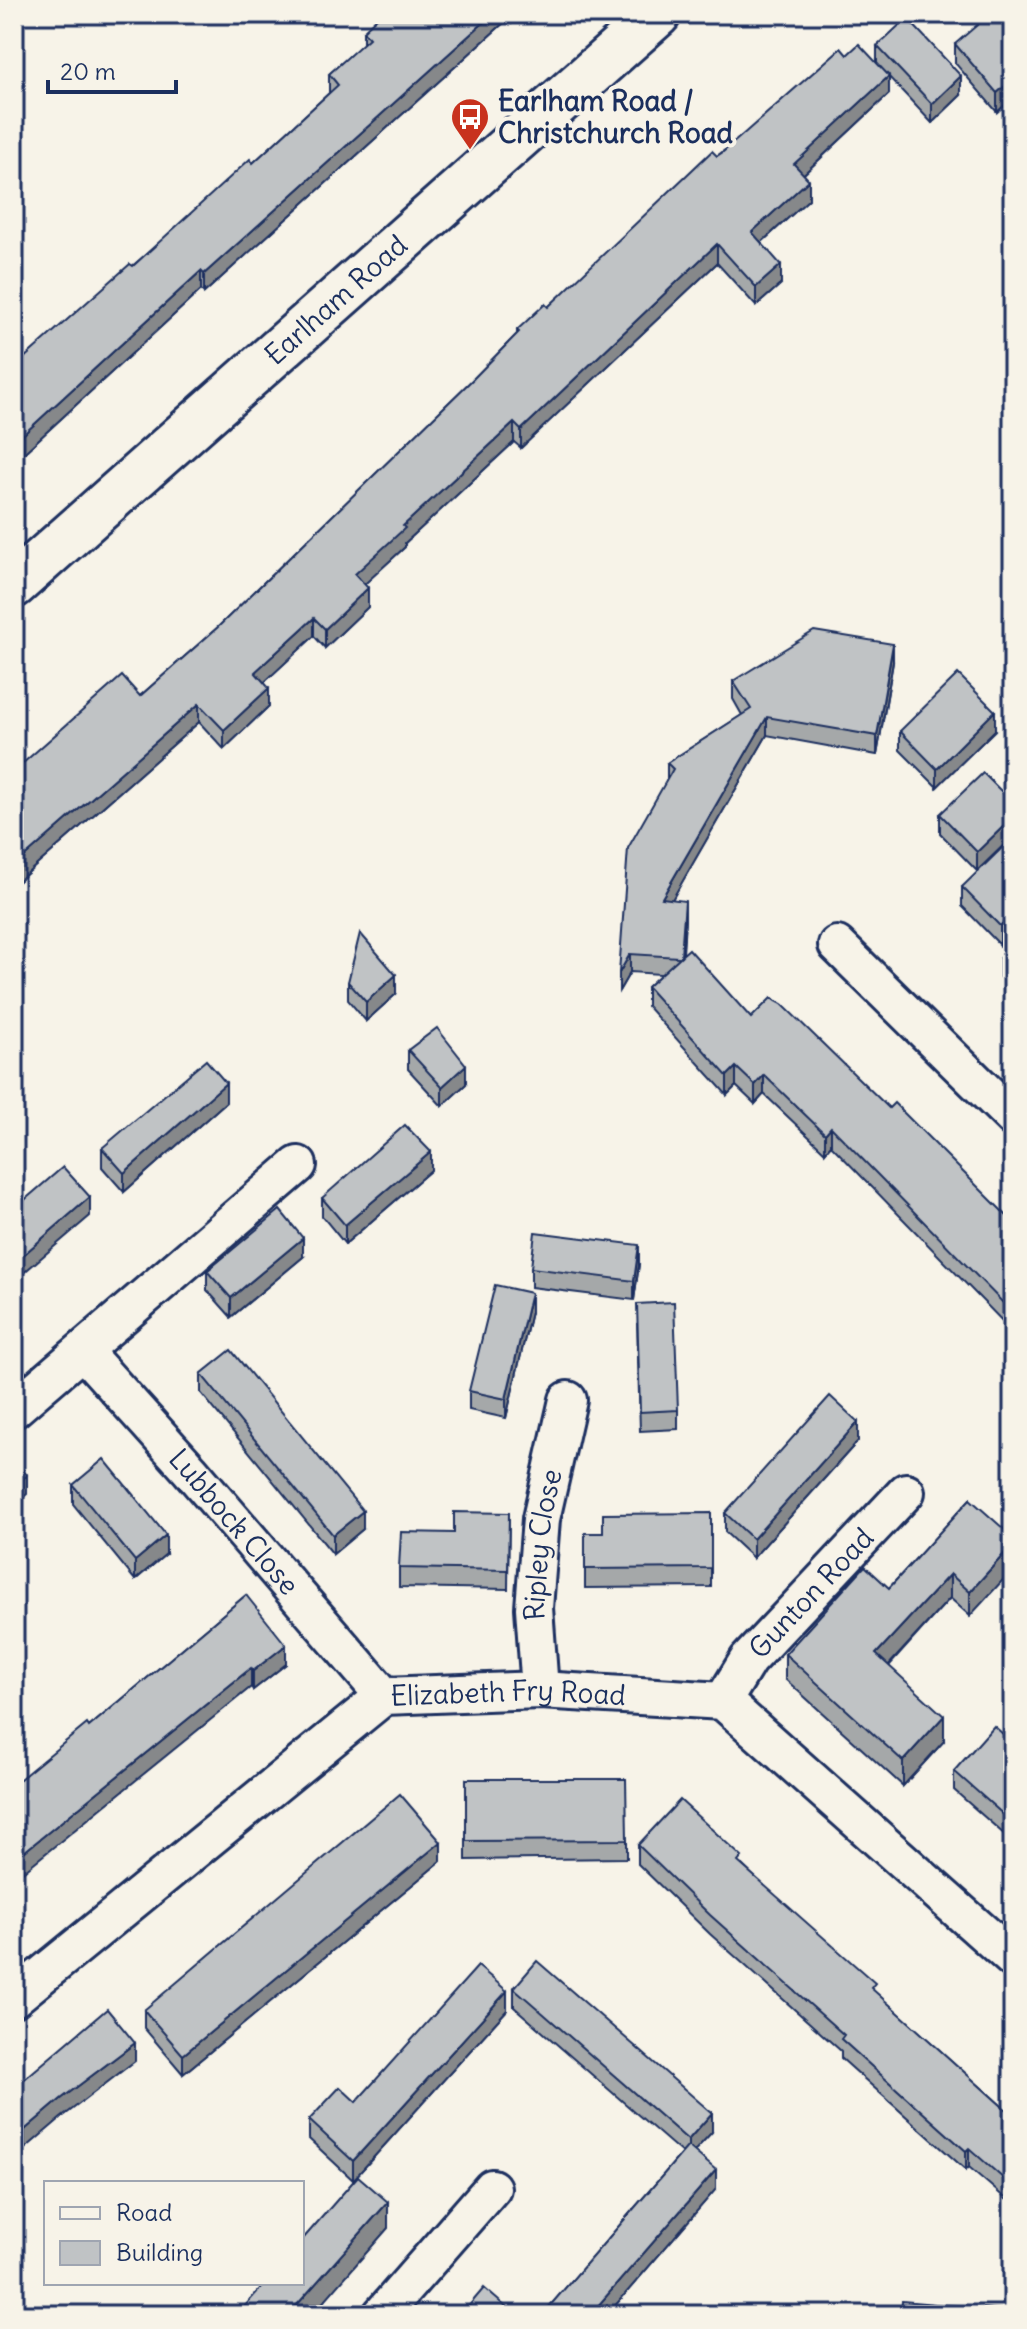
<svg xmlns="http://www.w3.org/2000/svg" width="1027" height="2329" viewBox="0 0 1027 2329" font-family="Delius,sans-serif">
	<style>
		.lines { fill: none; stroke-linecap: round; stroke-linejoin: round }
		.minor-casing { stroke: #1b2f5e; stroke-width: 42 }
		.secondary-casing { stroke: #1b2f5e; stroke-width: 50 }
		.minor { stroke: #f7f3e8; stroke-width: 36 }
		.secondary { stroke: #f7f3e8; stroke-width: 44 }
		.wall { fill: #a5a8a9; stroke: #1b2f5e; stroke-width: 2 }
		.shaded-wall { fill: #86888a; stroke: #1b2f5e; stroke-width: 2 }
		.building { fill: #c0c3c5; stroke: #1b2f5e; stroke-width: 2 }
		.labels { text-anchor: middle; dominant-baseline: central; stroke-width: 8; stroke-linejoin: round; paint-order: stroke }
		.poi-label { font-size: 28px; font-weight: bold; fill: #1b2f5e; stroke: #f7f3e8; text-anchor: start }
		.street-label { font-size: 28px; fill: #1b2f5e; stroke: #f7f3e8 }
	</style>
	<rect width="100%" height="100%" fill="#f7f3e8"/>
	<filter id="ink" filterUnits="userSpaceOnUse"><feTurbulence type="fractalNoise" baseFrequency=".0125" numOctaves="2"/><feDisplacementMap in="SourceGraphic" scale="16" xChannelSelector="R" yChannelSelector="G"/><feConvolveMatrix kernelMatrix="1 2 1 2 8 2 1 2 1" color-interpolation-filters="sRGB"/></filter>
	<g filter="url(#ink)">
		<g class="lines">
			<defs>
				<g id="minor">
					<polyline points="837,945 1013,1118"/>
					<path id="s1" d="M83 1351 190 1470 384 1696"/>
					<polyline points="14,1409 298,1165"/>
					<path id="s2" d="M540 1690 534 1608 541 1519 568 1400"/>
					<path id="s3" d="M723 1701 748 1660 906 1492"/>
					<path id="s4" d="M14 1998 384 1696 540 1690 723 1701 1013 1959"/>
					<polyline points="381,2315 492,2188"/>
				</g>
				<g id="secondary">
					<path id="s5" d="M14 585 658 14"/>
				</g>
			</defs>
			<!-- minor casing -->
			<use href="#minor" class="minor-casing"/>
			<!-- secondary casing -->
			<use href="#secondary" class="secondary-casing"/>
			<!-- minor -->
			<use href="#minor" class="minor"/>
			<!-- secondary -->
			<use href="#secondary" class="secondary"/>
		</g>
		<!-- wall -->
		<g class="wall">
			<polygon points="406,14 521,14 512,23 508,19 204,293 201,290 14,462 14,367 253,163 329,93 329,74 363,44 363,31"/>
			<polygon points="1013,33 1013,98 997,112 955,63 955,44"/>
			<polygon points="877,46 961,95 932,123 889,77 889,94 804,174 809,199 761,243 781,284 756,306 717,263 521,448 514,442 405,543 405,547 364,584 368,607 325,648 314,636 264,682 269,706 224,749 199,722 14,885 14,771 140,696 218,627 473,379 517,334 517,330 548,307 717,156 847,55 877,63"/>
			<polygon points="893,662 877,755 767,735 672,899 685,919 683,955 751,1018 889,1108 1013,1222 1013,1332 831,1145 825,1152 764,1094 755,1104 736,1086 727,1095 647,1006 647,987 661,974 630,972 619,991 667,779 667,763 742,715 733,699 733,681"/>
			<polygon points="995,730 937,787 900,750 900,731"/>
			<polygon points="1013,803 1013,836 977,871 940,833 940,814"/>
			<polygon points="1013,855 1013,932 1000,945 962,906 962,887"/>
			<polygon points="1013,945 1013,990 1000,977 1000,958"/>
			<polygon points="348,982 396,994 366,1021 348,1000"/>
			<polygon points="408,1050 466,1084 442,1106 408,1069"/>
			<polygon points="226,1102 124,1192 102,1167 102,1148"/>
			<polygon points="431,1170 345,1244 322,1216 322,1198"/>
			<polygon points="303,1257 231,1317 207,1290 207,1271"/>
			<polygon points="639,1264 634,1300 531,1287 531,1268"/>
			<polygon points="531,1312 506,1418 469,1410 469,1391"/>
			<polygon points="637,1323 678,1410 678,1429 640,1431"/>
			<polygon points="201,1374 363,1529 333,1554 201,1393"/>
			<polygon points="858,1441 753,1558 725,1532 725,1513"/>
			<polygon points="73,1485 166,1554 135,1580 73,1504"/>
			<polygon points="970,1499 970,1616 950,1598 889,1666 944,1741 903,1786 785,1679 785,1654 889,1588"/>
			<polygon points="509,1513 508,1589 399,1587 399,1568 454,1533"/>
			<polygon points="711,1513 711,1587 585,1588 585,1533 603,1533"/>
			<polygon points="246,1595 286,1664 253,1690 251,1687 89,1727"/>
			<polygon points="1013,1743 1013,1826 1005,1835 954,1790 954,1771"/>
			<polygon points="466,1779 627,1840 627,1858 466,1860"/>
			<polygon points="638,1845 742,1865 875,1992 1013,2116 1013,2205 969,2167 966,2170 841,2058 841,2051 710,1934 638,1864"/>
			<polygon points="441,1861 183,2074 144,2028 144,2010"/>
			<polygon points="514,1988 712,2132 694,2151 716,2189 607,2315 542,2315 682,2153 514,2007"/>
			<polygon points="507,2010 353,2180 309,2139 309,2120 356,2102"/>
		</g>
		<!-- shaded-wall -->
		<g class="shaded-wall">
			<polygon points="493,14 508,14 508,19 204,293 204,274"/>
			<polygon points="512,14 521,14 512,23"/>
			<polygon points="889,76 889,94 794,183 794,164"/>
			<polygon points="961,76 961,95 932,123 932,104"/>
			<polygon points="1013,79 1013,98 997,112 997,93"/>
			<polygon points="809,180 809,199 752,251 752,232"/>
			<polygon points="717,244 717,263 521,448 521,430"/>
			<polygon points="781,265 781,284 756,306 756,287"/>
			<polygon points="201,271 201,290 14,462 14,443"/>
			<polygon points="514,423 514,442 405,543 405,547 355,593 355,574 403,526"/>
			<polygon points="368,588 368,607 325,648 325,629"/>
			<polygon points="314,618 314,636 255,691 255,672"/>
			<polygon points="893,644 893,662 877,755 877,736"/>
			<polygon points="269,688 269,706 224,749 224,730"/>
			<polygon points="199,704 199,722 14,885 14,866"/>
			<polygon points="995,711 995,730 937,787 937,769"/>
			<polygon points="767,717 767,735 662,917 662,898"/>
			<polygon points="1013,817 1013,836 977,871 977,852"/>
			<polygon points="685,901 685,919 681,975 681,956"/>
			<polygon points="1013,913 1013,932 1000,945 1000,926"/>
			<polygon points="630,954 630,972 619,991 619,973"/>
			<polygon points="396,975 396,994 366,1021 366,1002"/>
			<polygon points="466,1065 466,1084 442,1106 442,1087"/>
			<polygon points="736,1067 736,1086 727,1095 727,1076"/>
			<polygon points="764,1075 764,1094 755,1104 755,1085"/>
			<polygon points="226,1083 226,1102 124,1192 124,1173"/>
			<polygon points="831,1127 831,1145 825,1152 825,1134"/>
			<polygon points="431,1152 431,1170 345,1244 345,1225"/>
			<polygon points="90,1197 90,1216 14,1281 14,1263"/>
			<polygon points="303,1238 303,1257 231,1317 231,1298"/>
			<polygon points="639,1245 639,1264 634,1300 634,1281"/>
			<polygon points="531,1293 531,1312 506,1418 506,1399"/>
			<polygon points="858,1422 858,1441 753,1558 753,1539"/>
			<polygon points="27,1475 27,1494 14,1505 14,1487"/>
			<polygon points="363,1511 363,1529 333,1554 333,1535"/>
			<polygon points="166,1535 166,1554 135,1580 135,1561"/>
			<polygon points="1013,1544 1013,1569 970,1616 970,1592"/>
			<polygon points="950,1574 950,1598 876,1679 876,1654"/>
			<polygon points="286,1645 286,1664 253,1690 253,1671"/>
			<polygon points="251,1668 251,1687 14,1879 14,1860"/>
			<polygon points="944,1716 944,1741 903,1786 903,1761"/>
			<polygon points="1013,1807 1013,1826 1005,1835 1005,1816"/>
			<polygon points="441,1842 441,1861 183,2074 183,2055"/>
			<polygon points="507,1991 507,2010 353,2180 353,2161"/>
			<polygon points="135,2043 135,2061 61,2118 14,2158 14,2139 61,2099"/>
			<polygon points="712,2113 712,2132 688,2158 688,2140"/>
			<polygon points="969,2148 969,2167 966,2170 966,2151"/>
			<polygon points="716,2170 716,2189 607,2315 590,2315"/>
			<polygon points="388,2202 388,2228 312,2315 288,2315"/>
		</g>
		<!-- building -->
		<g class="building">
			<polygon points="381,14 493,14 204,274 201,271 14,443 14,367 130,264 133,266 250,159 253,163 338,85 329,74 369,38 363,31"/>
			<polygon points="990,14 997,14 1013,33 1013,79 997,93 955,44"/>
			<polygon points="907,18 961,76 932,104 877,46"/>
			<polygon points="859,44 889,76 794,164 809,180 752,232 781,265 756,287 717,244 521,430 514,423 403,526 405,528 355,574 368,588 325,629 314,618 255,672 269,688 224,730 199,704 14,866 14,771 122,676 140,696 218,627 473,379 519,332 517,330 545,304 548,307 712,151 717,156 723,152 841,48 847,55"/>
			<polygon points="814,631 893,644 877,736 767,717 662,898 685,901 681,956 689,949 751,1018 771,998 782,1004 889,1108 894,1103 1013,1222 1013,1313 831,1127 825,1134 764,1075 755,1085 736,1067 727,1076 647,987 680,957 630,954 619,973 628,848 673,769 667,763 751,709 733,681"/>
			<polygon points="958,674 995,711 937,769 900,731"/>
			<polygon points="983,773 1013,803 1013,817 977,852 940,814"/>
			<polygon points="1004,846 1013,855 1013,913 1000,926 962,887"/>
			<polygon points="360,933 396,975 366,1002 348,982"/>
			<polygon points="1013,945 1013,971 1000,958"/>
			<polygon points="437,1028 466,1065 442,1087 408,1050"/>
			<polygon points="206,1060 226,1083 124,1173 102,1148"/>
			<polygon points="405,1125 431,1152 345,1225 322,1198"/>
			<polygon points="63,1167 90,1197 14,1263 14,1209"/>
			<polygon points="280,1210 303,1238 231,1298 207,1271"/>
			<polygon points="535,1232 639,1245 634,1281 531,1268"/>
			<polygon points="495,1285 531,1293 506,1399 469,1391"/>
			<polygon points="674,1302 678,1410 640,1412 637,1304"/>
			<polygon points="231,1350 363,1511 333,1535 201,1374"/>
			<polygon points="830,1396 858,1422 753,1539 725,1513"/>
			<polygon points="104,1459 166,1535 135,1561 73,1485"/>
			<polygon points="14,1460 27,1475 14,1487"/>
			<polygon points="970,1499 1013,1537 1013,1544 970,1592 950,1574 876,1654 944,1716 903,1761 785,1654 865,1566 889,1588"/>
			<polygon points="454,1512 509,1513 508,1570 399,1568 401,1532 454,1533"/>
			<polygon points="711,1513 711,1568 585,1569 585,1533 603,1533 603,1514"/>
			<polygon points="246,1595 286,1645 253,1671 251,1668 14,1860 14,1784 87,1724 89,1727"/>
			<polygon points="994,1726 1013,1743 1013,1807 1005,1816 954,1771"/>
			<polygon points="466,1779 626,1779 627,1840 466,1841"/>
			<polygon points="400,1794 441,1842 183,2055 144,2010"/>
			<polygon points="680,1800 742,1857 738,1862 875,1983 871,1988 1013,2116 1013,2187 969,2148 966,2151 841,2039 844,2035 710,1915 638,1845"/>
			<polygon points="537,1961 712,2113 688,2140 514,1988"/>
			<polygon points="478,1966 507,1991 353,2161 309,2120 340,2087 356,2102"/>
			<polygon points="107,2009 135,2043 61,2099 14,2139 14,2088"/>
			<polygon points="688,2146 716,2170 590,2315 542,2315"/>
			<polygon points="358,2176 388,2202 288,2315 237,2315 265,2283 302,2283 302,2240"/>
			<polygon points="484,2288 514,2314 513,2315 461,2315"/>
			<polygon points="902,2301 1013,2311 1013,2315 901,2315"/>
		</g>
	</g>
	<!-- icons -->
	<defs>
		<symbol id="bus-pin" viewBox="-11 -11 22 30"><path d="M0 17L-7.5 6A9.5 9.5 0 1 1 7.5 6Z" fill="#c8321e" stroke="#f7f3e8"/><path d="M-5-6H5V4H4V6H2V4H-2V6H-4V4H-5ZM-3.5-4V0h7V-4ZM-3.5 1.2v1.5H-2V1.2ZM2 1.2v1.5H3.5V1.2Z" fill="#fff"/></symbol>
	</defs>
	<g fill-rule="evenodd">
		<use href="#bus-pin" x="448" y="95" width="44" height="60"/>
	</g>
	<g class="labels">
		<!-- poi labels -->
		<g class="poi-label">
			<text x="498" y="101">Earlham Road /<tspan x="498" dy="32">Christchurch Road</tspan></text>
		</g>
		<!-- street labels -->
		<g class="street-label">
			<text stroke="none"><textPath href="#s5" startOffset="430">Earlham Road</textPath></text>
			<text stroke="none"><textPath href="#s1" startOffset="228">Lubbock Close</textPath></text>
			<text stroke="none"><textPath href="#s2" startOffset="146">Ripley Close</textPath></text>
			<text stroke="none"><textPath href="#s3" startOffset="140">Gunton Road</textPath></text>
			<text stroke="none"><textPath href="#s4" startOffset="602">Elizabeth Fry Road</textPath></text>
		</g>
	</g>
	<!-- margin -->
	<rect width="1027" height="2329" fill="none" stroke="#f7f3e8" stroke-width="48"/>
	<rect x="24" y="24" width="979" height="2281" fill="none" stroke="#1b2f5e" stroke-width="3" filter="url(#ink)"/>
	<!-- legend -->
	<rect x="44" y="2181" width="260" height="104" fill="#f7f3e8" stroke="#9fa5b1" stroke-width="2"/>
	<rect x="60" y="2207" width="40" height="12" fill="#f7f3e8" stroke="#9fa5b1" stroke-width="2"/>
	<text x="116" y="2221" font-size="24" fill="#1b2f5e">Road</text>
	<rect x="60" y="2241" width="40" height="24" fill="#c0c3c5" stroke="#9fa5b1" stroke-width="2"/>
	<text x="116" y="2261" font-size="24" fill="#1b2f5e">Building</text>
	<!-- scale -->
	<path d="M48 80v12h128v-12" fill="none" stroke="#1b2f5e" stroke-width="4"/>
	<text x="60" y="80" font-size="24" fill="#1b2f5e" stroke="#f7f3e8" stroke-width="6" paint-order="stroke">20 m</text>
</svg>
